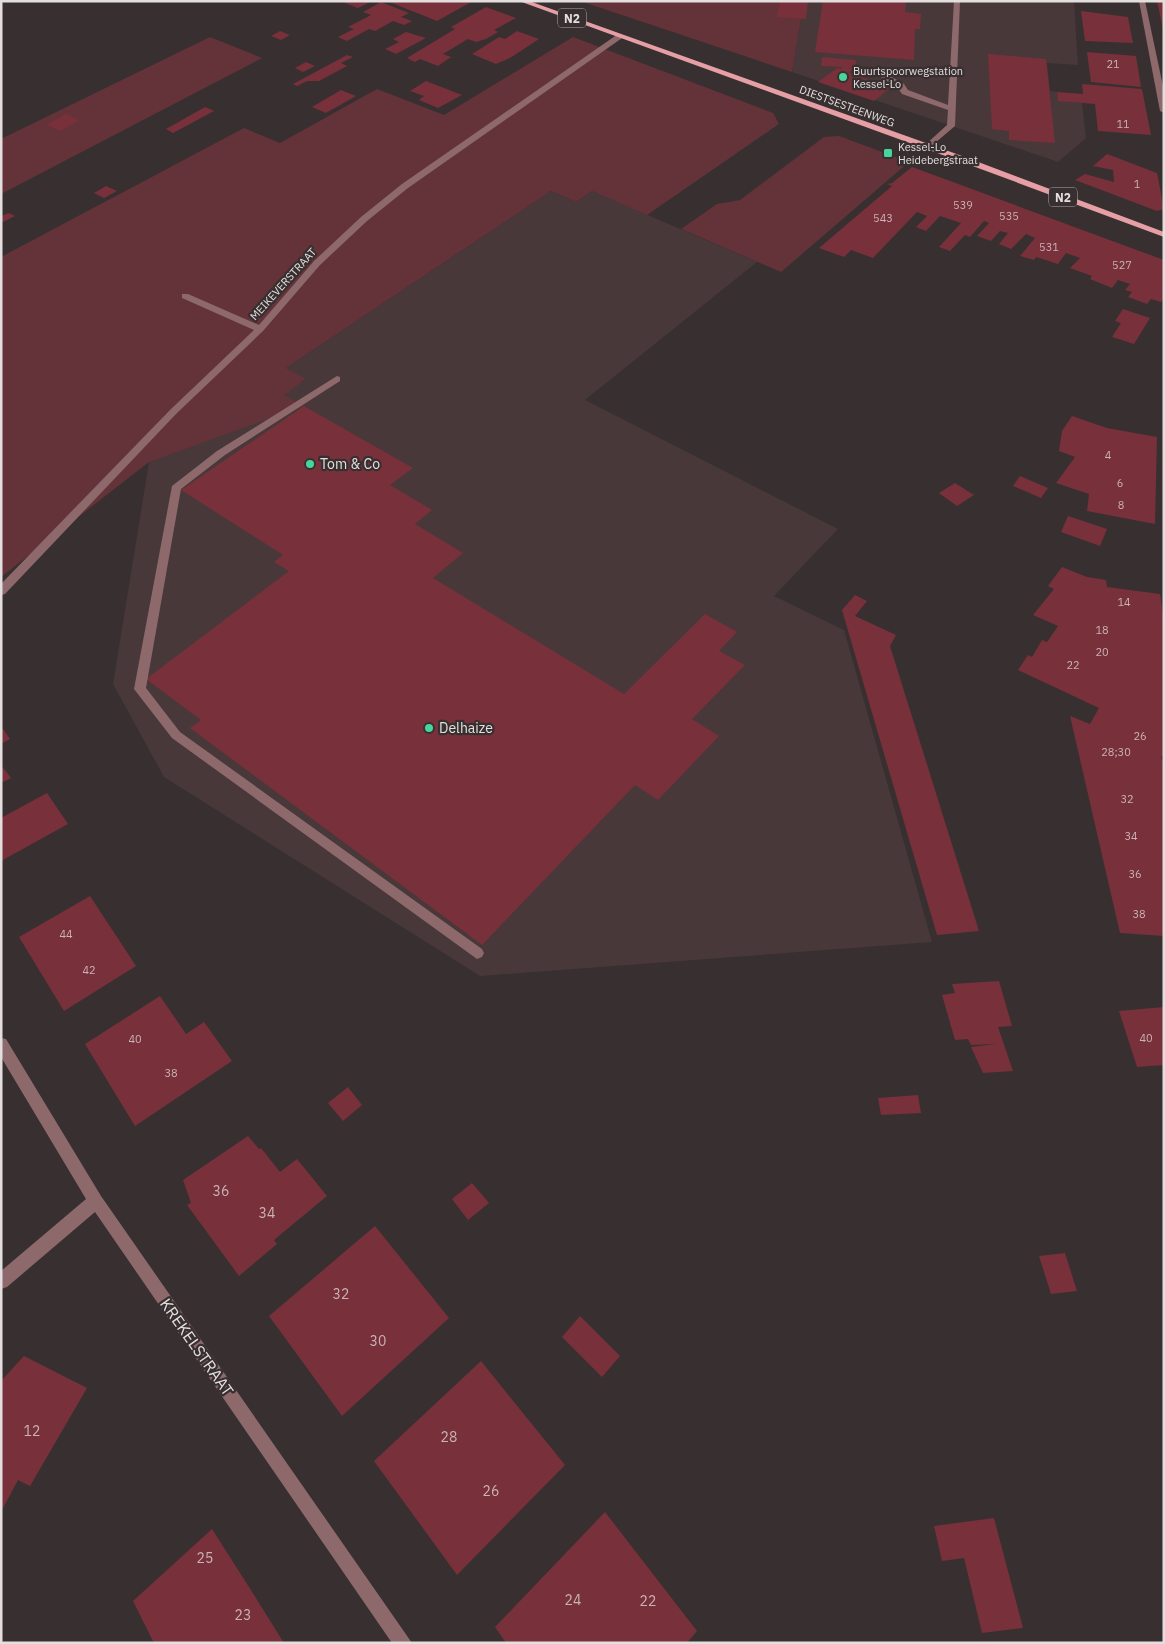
<svg xmlns="http://www.w3.org/2000/svg" width="1165" height="1644" viewBox="0 0 1165 1644" font-family="'IBM Plex Sans',sans-serif">
	<style>
		.built { fill: #483839 }
		.green { fill: #643339 }
		.building { fill: #78303b }
		.lines { fill: none; stroke-linecap: round; stroke-linejoin: round }
		.minor { fill: #8d696c; fill-rule: evenodd }
		.major { fill: #e69fa5; fill-rule: evenodd }
		.poi-dot { fill: #48d49d; stroke: #382f30; stroke-width: 2 }
		.labels { text-anchor: middle; dominant-baseline: central; stroke-width: 4.5; stroke-linejoin: round; paint-order: stroke }
		.number-label { font-size: 11px; fill: #c9b3b6 }
		.far-poi-label { font-size: 11px; fill: #e4dfdf; stroke: #382f30; text-anchor: start }
		.far-street-label { font-size: 11px; fill: #e4dfdf; stroke: #382f30 }
		.shield { fill: #382f30; stroke: #b0aaaa; stroke-width: 1 }
		.shield-label { font-size: 12px; font-weight: bold; fill: #e4dfdf }
		.poi-label { font-size: 14px; fill: #e4dfdf; stroke: #382f30; text-anchor: start }
		.near-number-label { font-size: 14px; fill: #c9b3b6 }
		.near-street-label { font-size: 16px; fill: #e4dfdf; stroke: #382f30 }
	</style>
	<rect width="100%" height="100%" fill="#382f30"/>
	<!-- built -->
	<g class="built">
		<polygon points="804,1 1074,1 1078,65 1047,63 1050,91 1057,92 1058,100 1082,103 1086,138 1058,162 792,72"/>
		<polygon points="551,191 576,202 592,191 757,262 585,400 838,529 774,596 844,630 932,942 480,976 164,777 113,684 149,462 306,380 286,368"/>
	</g>
	<!-- green -->
	<g class="green">
		<polygon points="580,1 804,1 792,72"/>
		<polygon points="210,37 262,58 1,194 1,139"/>
		<polygon points="573,37 773,113 779,124 647,215 592,191 576,202 551,191 286,368 306,379 284,395 304,406 149,462 1,577 1,257 244,128 280,143 377,89 444,115"/>
		<polygon points="839,136 909,162 781,272 681,229 717,204 740,200 824,137"/>
	</g>
	<!-- building -->
	<g class="building">
		<polygon points="340,1 372,1 358,8"/>
		<polygon points="387,1 469,1 471,2 437,21"/>
		<polygon points="780,1 808,1 806,19 777,17"/>
		<polygon points="823,1 906,1 905,12 921,14 920,29 915,29 914,60 815,52"/>
		<polygon points="1157,1 1164,1 1164,29 1163,29"/>
		<polygon points="381,2 409,13 401,17 412,21 404,25 393,21 375,31 369,29 347,41 338,37 354,29 348,27 371,15 363,12"/>
		<polygon points="486,7 516,18 494,30 498,32 486,39 476,42 468,39 443,54 451,57 438,66 420,59 415,62 407,58 455,29 451,27"/>
		<polygon points="1081,11 1128,17 1133,43 1085,41"/>
		<polygon points="280,31 290,35 281,40 271,36"/>
		<polygon points="517,31 539,39 510,58 496,64 472,54 499,37 505,39"/>
		<polygon points="406,32 426,38 396,54 385,49 399,42 393,39"/>
		<polygon points="1087,52 1136,56 1141,87 1091,82"/>
		<polygon points="988,54 1046,59 1055,143 1009,140 1009,131 992,129"/>
		<polygon points="347,55 353,57 341,63 347,66 319,81 307,81 297,86 293,84"/>
		<polygon points="822,57 856,60 855,70 848,72 890,88 874,101 818,82 837,68 841,69 842,67 821,66"/>
		<polygon points="306,62 315,66 303,72 295,68"/>
		<polygon points="426,81 462,95 438,108 419,100 424,96 410,91"/>
		<polygon points="1082,84 1142,89 1151,135 1098,131 1095,104 1058,101 1057,92 1083,94"/>
		<polygon points="341,90 356,96 326,113 312,107"/>
		<polygon points="205,107 214,111 173,133 166,129"/>
		<polygon points="66,114 80,120 60,131 46,125"/>
		<polygon points="1107,154 1157,173 1164,209 1157,211 1075,180 1085,174 1114,182 1113,170 1093,166"/>
		<polygon points="912,167 1164,260 1164,298 1161,302 1151,299 1147,304 1128,297 1132,292 1125,290 1130,284 1118,280 1112,288 1090,279 1092,276 1070,268 1080,258 1066,253 1058,264 1036,257 1034,260 1020,256 1035,238 1026,234 1011,249 999,244 1008,233 1000,231 991,241 977,236 989,223 984,221 970,237 965,235 950,251 939,247 961,223 940,216 926,231 916,227 927,216 917,212 873,258 851,250 844,257 819,248 892,186 887,184 892,183"/>
		<polygon points="106,186 117,191 104,198 94,193"/>
		<polygon points="9,213 15,216 1,223 1,216"/>
		<polygon points="1123,309 1150,318 1134,344 1112,337 1121,323 1115,321"/>
		<polygon points="304,406 413,468 390,485 432,510 415,524 463,553 433,578 624,694 705,614 737,632 719,651 745,665 692,719 719,736 658,800 635,785 482,945 190,728 201,720 146,679 289,571 274,562 283,555 181,490"/>
		<polygon points="1072,416 1107,428 1157,437 1155,524 1087,511 1089,494 1056,483 1075,457 1059,451 1062,431"/>
		<polygon points="1020,476 1048,488 1041,498 1013,486"/>
		<polygon points="955,483 974,495 957,506 939,493"/>
		<polygon points="1068,516 1107,529 1100,546 1061,532"/>
		<polygon points="1062,567 1087,577 1106,580 1107,587 1160,594 1164,620 1164,757 1161,756 1164,766 1164,936 1120,933 1070,716 1090,724 1099,708 1018,670 1028,655 1032,657 1042,640 1047,642 1058,626 1033,615 1054,589 1048,586"/>
		<polygon points="855,595 867,601 855,616 896,635 890,646 979,931 937,935 842,610"/>
		<polygon points="1,726 10,739 1,744"/>
		<polygon points="1,765 11,778 1,783"/>
		<polygon points="47,793 68,824 1,861 1,818"/>
		<polygon points="90,896 136,966 64,1011 19,937"/>
		<polygon points="999,981 1012,1026 998,1027 1013,1071 983,1073 971,1047 996,1044 971,1045 968,1039 955,1040 942,995 955,993 952,984"/>
		<polygon points="160,996 186,1034 204,1022 232,1061 135,1126 85,1044"/>
		<polygon points="1164,1007 1164,1065 1137,1067 1119,1011"/>
		<polygon points="348,1087 362,1105 343,1121 328,1103"/>
		<polygon points="918,1095 921,1113 881,1115 878,1098"/>
		<polygon points="248,1136 259,1149 261,1148 280,1172 297,1159 327,1196 274,1240 277,1244 239,1276 187,1205 191,1203 183,1180"/>
		<polygon points="472,1183 489,1203 468,1220 452,1199"/>
		<polygon points="375,1226 449,1318 342,1416 269,1316"/>
		<polygon points="1065,1253 1077,1291 1051,1294 1039,1256"/>
		<polygon points="580,1316 620,1356 602,1377 562,1337"/>
		<polygon points="24,1356 87,1388 30,1486 18,1480 1,1512 1,1381"/>
		<polygon points="481,1361 565,1465 457,1575 374,1461"/>
		<polygon points="605,1512 697,1631 687,1643 506,1643 495,1627"/>
		<polygon points="994,1518 1023,1628 982,1633 964,1558 942,1561 934,1526"/>
		<polygon points="212,1529 249,1587 284,1643 154,1643 133,1601"/>
	</g>
	<g class="lines">
		<!-- minor -->
		<g class="minor">
			<polygon points="954,1 960,1 955,126 928,149 924,147 925,145 947,125 948,110 902,94 898,88 876,74 883,72 904,84 908,90 948,105"/>
			<polygon points="1139,1 1145,1 1164,91 1164,113 1160,111"/>
			<polygon points="618,34 625,36 408,188 367,221 320,265 263,331 176,414 5,594 1,595 1,584 170,410 254,330 182,298 182,294 188,294 259,325 314,261 361,217 402,184"/>
			<polygon points="337,376 340,377 340,381 225,455 181,489 146,688 180,732 482,949 484,953 482,957 477,959 172,738 134,689 172,486 217,451"/>
			<polygon points="1,1038 6,1039 101,1196 412,1643 392,1643 95,1212 7,1287 1,1289 1,1271 86,1199 1,1057"/>
		</g>
		<!-- major -->
		<polygon class="major" points="519,1 529,1 965,157 1164,232 1164,237 959,161"/>
	</g>
	<!-- markers -->
	<g class="poi-dot">
		<circle cx="843" cy="77" r="5"/>
		<rect x="883" y="148" width="10" height="10" rx="2.5"/>
		<circle cx="310" cy="464" r="5"/>
		<circle cx="429" cy="728" r="5"/>
	</g>
	<g class="labels">
		<!-- number labels -->
		<g class="number-label">
			<text x="1113" y="64">21</text>
			<text x="1123" y="124">11</text>
			<text x="1137" y="184">1</text>
			<text x="963" y="205">539</text>
			<text x="1009" y="216">535</text>
			<text x="883" y="218">543</text>
			<text x="1049" y="247">531</text>
			<text x="1122" y="265">527</text>
			<text x="1108" y="455">4</text>
			<text x="1120" y="483">6</text>
			<text x="1121" y="505">8</text>
			<text x="1124" y="602">14</text>
			<text x="1102" y="630">18</text>
			<text x="1102" y="652">20</text>
			<text x="1073" y="665">22</text>
			<text x="1140" y="736">26</text>
			<text x="1116" y="752">28;30</text>
			<text x="1127" y="799">32</text>
			<text x="1131" y="836">34</text>
			<text x="1135" y="874">36</text>
			<text x="1139" y="914">38</text>
			<text x="66" y="934">44</text>
			<text x="89" y="970">42</text>
			<text x="1146" y="1038">40</text>
			<text x="135" y="1039">40</text>
			<text x="171" y="1073">38</text>
		</g>
		<!-- far-poi labels -->
		<g class="far-poi-label">
			<text x="853" y="71">Buurtspoorwegstation<tspan x="853" dy="13">Kessel-Lo</tspan></text>
			<text x="898" y="147">Kessel-Lo<tspan x="898" dy="13">Heidebergstraat</tspan></text>
		</g>
		<!-- far-street labels -->
		<g class="far-street-label">
			<text transform="translate(847 106) rotate(20)">DIESTSESTEENWEG</text>
			<text transform="translate(283 284) rotate(-48)">MEIKEVERSTRAAT</text>
		</g>
		<!-- shield labels -->
		<g class="shield">
			<rect x="558" y="8.5" width="28" height="19" rx="4"/>
			<rect x="1049" y="187.5" width="28" height="19" rx="4"/>
		</g>
		<g class="shield-label">
			<text x="572" y="18">N2</text>
			<text x="1063" y="197">N2</text>
		</g>
		<!-- poi labels -->
		<g class="poi-label">
			<text x="320" y="464">Tom &amp; Co</text>
			<text x="439" y="728">Delhaize</text>
		</g>
		<!-- near-number labels -->
		<g class="near-number-label">
			<text x="221" y="1191">36</text>
			<text x="267" y="1213">34</text>
			<text x="341" y="1294">32</text>
			<text x="378" y="1341">30</text>
			<text x="32" y="1431">12</text>
			<text x="449" y="1437">28</text>
			<text x="491" y="1491">26</text>
			<text x="205" y="1558">25</text>
			<text x="573" y="1600">24</text>
			<text x="648" y="1601">22</text>
			<text x="243" y="1615">23</text>
		</g>
		<!-- near-street labels -->
		<g class="near-street-label">
			<text transform="translate(197 1347) rotate(55)">KREKELSTRAAT</text>
		</g>
	</g>
	<!-- border -->
	<rect width="1165" height="1644" fill="none" stroke="#e4dfdf" stroke-width="5"/>
</svg>
